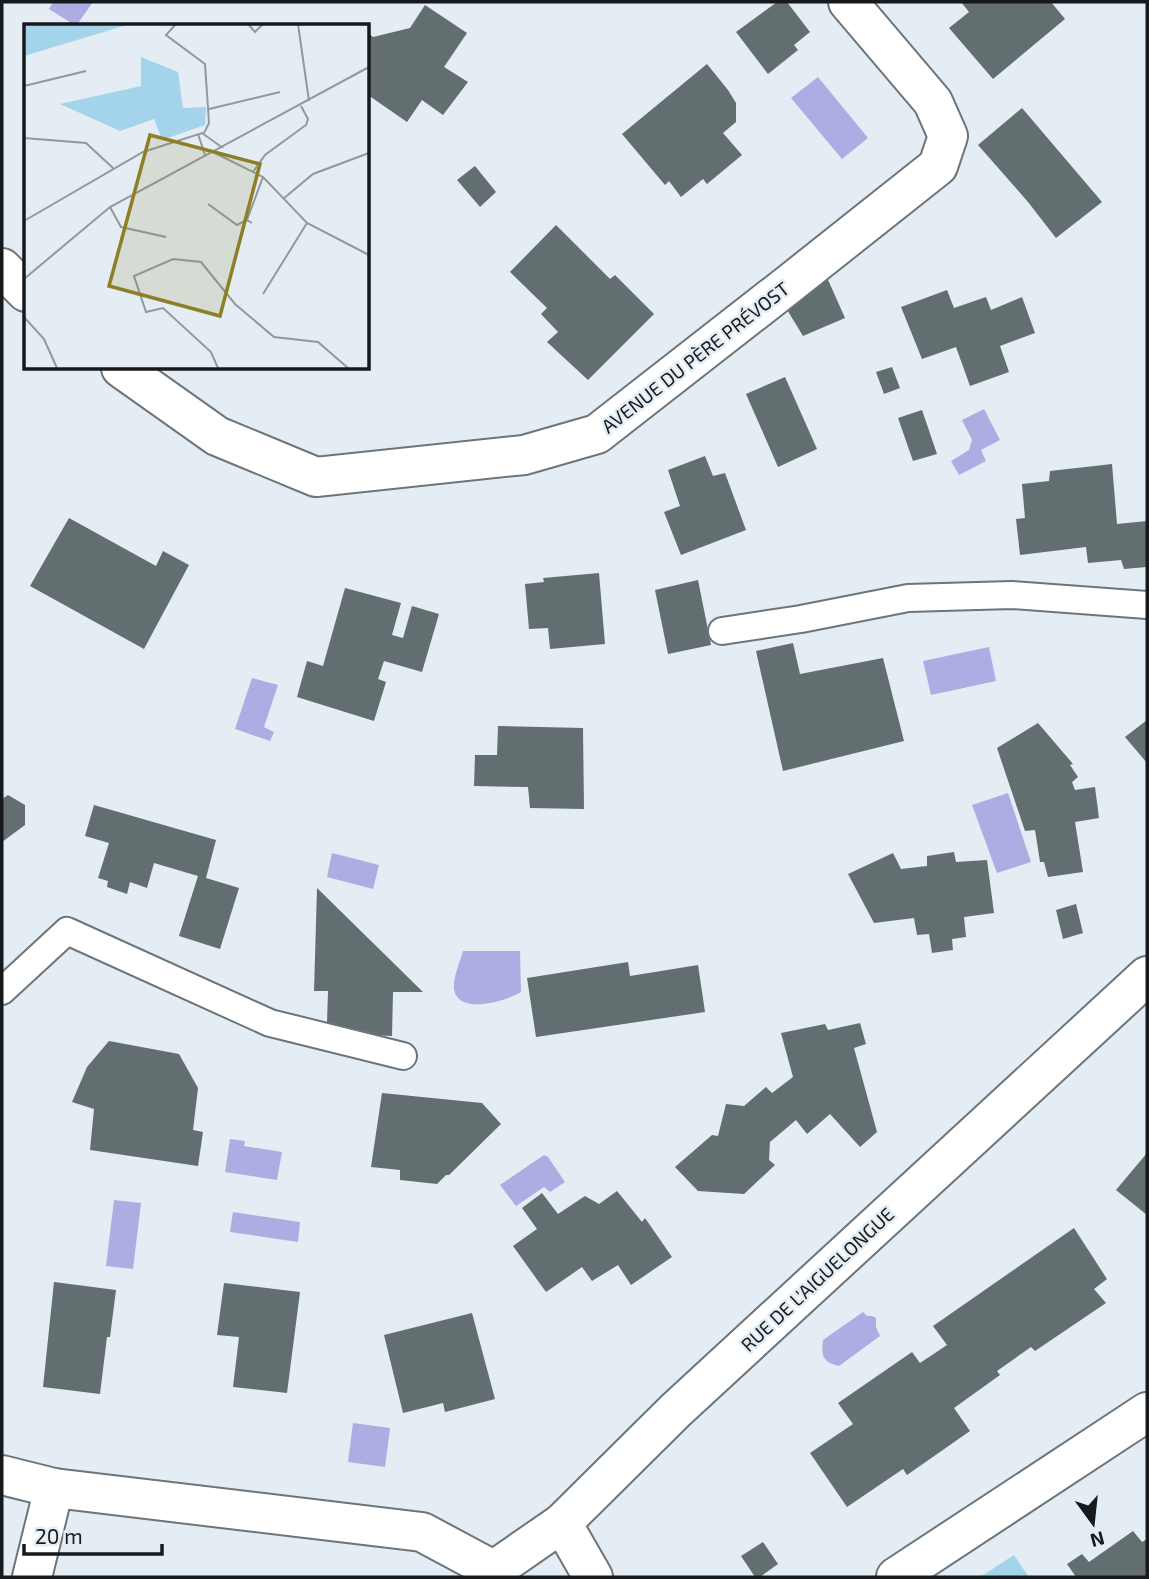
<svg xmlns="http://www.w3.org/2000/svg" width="1149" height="1579" viewBox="0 0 1149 1579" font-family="'Exo 2',sans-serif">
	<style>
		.green { fill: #a4d3ec }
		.water { fill: #aeade3 }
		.building { fill: #626e6f }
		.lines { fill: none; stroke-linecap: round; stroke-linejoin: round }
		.lane-casing { stroke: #6b757a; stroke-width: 30 }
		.street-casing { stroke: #6b757a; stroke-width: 42 }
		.lane { stroke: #fff; stroke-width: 26 }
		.street { stroke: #fff; stroke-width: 38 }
		.labels { text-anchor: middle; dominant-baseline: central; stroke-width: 5; stroke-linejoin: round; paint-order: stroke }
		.street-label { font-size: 19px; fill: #161a1c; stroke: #e3edf3 }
		.inset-road { fill: none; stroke: #91999d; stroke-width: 2 }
		.view { fill: #8e7f26; fill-opacity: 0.15; stroke: #8e7f26; stroke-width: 3.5 }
		.inset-edge { fill: none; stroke: #161a1c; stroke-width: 3.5 }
	</style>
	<rect width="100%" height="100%" fill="#e3edf3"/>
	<!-- green -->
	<polygon class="green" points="1014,1555 1029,1577 980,1577"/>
	<!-- water -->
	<g class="water">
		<polygon points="53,2 93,2 76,26 49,9"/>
		<polygon points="818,77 868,138 842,159 791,98"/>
		<polygon points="984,409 1000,440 981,450 986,461 959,475 951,461 969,450 972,440 962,420"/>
		<polygon points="989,647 996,681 931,695 923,661"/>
		<polygon points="252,678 278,685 264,727 274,732 270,741 235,729"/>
		<polygon points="1008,793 1031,862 997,873 972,805"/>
		<polygon points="332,853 379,865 373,889 327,877"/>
		<path d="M463 951H520L521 992C506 1001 458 1016 454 989 453 977 460 962 463 951Z"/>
		<polygon points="230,1139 245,1141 244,1146 282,1152 277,1180 225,1172"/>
		<polygon points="544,1155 548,1157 565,1182 550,1192 544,1187 516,1206 500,1185"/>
		<polygon points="114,1200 141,1203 133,1269 106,1266"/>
		<polygon points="233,1212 300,1222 298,1242 230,1232"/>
		<path d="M863 1312 867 1316H872L876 1318V1327L880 1336 839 1366C823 1362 821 1356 823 1340Z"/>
		<polygon points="353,1423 390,1428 385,1467 348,1462"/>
	</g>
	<!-- building -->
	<g class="building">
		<polygon points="777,2 787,2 810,32 794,45 798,50 768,74 736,32"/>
		<polygon points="961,2 1051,2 1065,19 993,79 949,28 969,12"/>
		<polygon points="425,5 467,33 444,67 468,82 443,115 422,100 407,122 368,95 368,33 373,37 410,28"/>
		<polygon points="707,64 728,90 736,103 736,122 723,133 742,155 707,184 703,179 681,197 669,181 665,185 622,134"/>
		<polygon points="1022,108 1102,202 1056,238 1028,202 978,145"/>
		<polygon points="475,166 496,192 480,207 457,180"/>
		<polygon points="556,225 610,279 615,275 654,314 588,380 547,342 558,332 541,314 547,308 510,272"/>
		<polygon points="825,273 845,318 803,336 786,308"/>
		<polygon points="947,290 954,308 986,297 991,310 1022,297 1035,333 1000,346 1009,372 970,386 956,347 922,359 901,307"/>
		<polygon points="892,367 900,388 884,394 876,372"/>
		<polygon points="785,377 817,449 778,467 746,394"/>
		<polygon points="922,410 937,454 913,461 898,418"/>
		<polygon points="705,456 713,476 725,473 746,530 681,555 664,512 680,506 668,470"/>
		<polygon points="1112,464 1117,524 1147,521 1147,567 1124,569 1121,560 1088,563 1086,547 1020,555 1016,519 1025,518 1022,484 1049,481 1050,471"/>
		<polygon points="69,518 156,566 163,551 189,565 144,649 30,586"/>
		<polygon points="599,573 605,644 550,649 548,628 529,629 525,584 544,582 543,578"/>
		<polygon points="698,580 711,645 668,654 655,590"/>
		<polygon points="345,588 401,603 392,635 403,638 412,606 439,614 422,672 384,661 378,679 386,682 374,721 297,697 307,661 323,666"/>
		<polygon points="793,643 800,674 883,658 904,741 783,771 756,651"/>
		<polygon points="1147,720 1147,763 1125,737"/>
		<polygon points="1038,723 1073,764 1070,765 1078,777 1072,782 1075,790 1095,787 1099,818 1075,822 1083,872 1048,877 1044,862 1040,862 1035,830 1025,831 997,748"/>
		<polygon points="498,726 583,728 584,809 530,808 528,787 474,786 475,755 497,755"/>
		<polygon points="8,795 25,805 25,825 2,842 2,799"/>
		<polygon points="94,805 216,840 206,878 239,888 220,949 179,936 198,876 154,863 147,888 130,882 127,894 107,887 108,881 98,878 109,843 85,836"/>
		<polygon points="954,852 956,862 987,860 994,913 964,917 966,937 952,939 953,950 932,953 929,934 917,935 914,918 874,923 848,874 893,853 901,869 927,866 927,856"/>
		<polygon points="317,888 423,992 393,992 392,1036 370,1035 327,1023 328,991 314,991"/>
		<polygon points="1076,904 1083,933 1063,939 1056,910"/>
		<polygon points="628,962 630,976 698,965 705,1012 536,1037 527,978"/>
		<polygon points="860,1023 866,1044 854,1048 877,1132 860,1147 830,1114 807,1134 796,1120 770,1142 769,1160 775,1165 744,1194 698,1191 675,1167 712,1135 718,1136 726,1104 744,1106 766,1087 772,1093 793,1077 781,1033 825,1024 828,1030"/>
		<polygon points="109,1041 179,1054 198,1088 193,1130 203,1132 198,1166 90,1150 94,1109 72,1102 87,1067"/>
		<polygon points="382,1093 482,1103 501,1124 449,1175 446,1175 437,1184 400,1180 400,1170 371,1167"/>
		<polygon points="1147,1153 1147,1215 1116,1190"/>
		<polygon points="617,1191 642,1222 645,1218 672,1257 631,1285 618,1265 592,1281 582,1267 546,1292 513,1246 537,1229 522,1208 542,1193 558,1214 585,1196 599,1204"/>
		<polygon points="1074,1228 1107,1279 1094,1289 1106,1303 1035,1351 1031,1347 997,1371 1000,1375 954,1408 970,1431 907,1475 903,1469 847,1507 810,1453 853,1424 838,1403 912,1352 920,1363 947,1345 933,1326"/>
		<polygon points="54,1282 116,1290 110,1337 107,1337 100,1394 43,1387"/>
		<polygon points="224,1283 300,1292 287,1393 233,1387 239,1337 217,1335"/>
		<polygon points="472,1313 495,1399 445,1412 443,1403 403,1413 384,1335"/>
		<polygon points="1133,1531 1142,1542 1147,1539 1147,1577 1076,1577 1067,1564 1082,1554 1089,1562"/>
		<polygon points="763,1542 778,1564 760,1577 755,1577 741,1556"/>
	</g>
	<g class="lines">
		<defs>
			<g id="lane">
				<polyline points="722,631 801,619 908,598 1012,595 1147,605"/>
				<polyline points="2,991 67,931 270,1023 403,1056"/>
			</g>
			<g id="street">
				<polyline points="2,268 26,292"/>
				<polyline points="121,368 217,436 316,477 524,455 597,434 788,285 938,166 948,136 933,102 848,2"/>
				<polyline points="2,1475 54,1488 422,1532 493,1570"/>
				<polyline points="562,1523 593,1577"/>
				<polyline points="32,1577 54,1488"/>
				<polyline points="484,1577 562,1523 676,1410 1147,976"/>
				<polyline points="896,1577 1147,1412"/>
			</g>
		</defs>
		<!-- lane casing -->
		<use href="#lane" class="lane-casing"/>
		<!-- street casing -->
		<use href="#street" class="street-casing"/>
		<!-- lane -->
		<use href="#lane" class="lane"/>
		<!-- street -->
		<use href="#street" class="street"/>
	</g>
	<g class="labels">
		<!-- street labels -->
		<g class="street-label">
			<text transform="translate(695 357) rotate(-38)">AVENUE DU PÈRE PRÉVOST</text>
			<text transform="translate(817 1279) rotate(-43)">RUE DE L'AIGUELONGUE</text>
		</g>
	</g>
	<!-- overview -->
	<g transform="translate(24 24)">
		<rect width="345" height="345" fill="#e3edf3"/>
		<path d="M0 0H106L0 32ZM117 33 154 48 159 84 182 83 181 101 138 116 130 95 96 107 36 80 117 62Z" fill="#a4d3ec"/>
		<path class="inset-road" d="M152 0 142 11 181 40 185 99 180 109M169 0H193M224 0 231 8 239 0M274 0 285 77M0 62 62 47M185 85 256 68M174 110 181 131M0 114 62 119 89 144M189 128 239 153 283 199 345 231M229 148 241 131 282 101 284 95 277 82M259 175 289 150 345 129M184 180 213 201 223 196M86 183 97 203 142 213M0 197 119 128 178 109 199 124M228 199 223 196 239 153M0 255 86 183 345 43M239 270 283 199M0 293 20 315 33 344M194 344 187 328 139 284 122 288 110 252 149 235 177 238 211 280 250 313 294 318 324 344"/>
		<path class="view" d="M126 111 236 140 196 292 85 262Z"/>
		<rect width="345" height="345" class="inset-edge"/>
	</g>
	<!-- border -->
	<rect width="1149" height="1579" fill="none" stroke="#161a1c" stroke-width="7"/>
	<!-- north arrow -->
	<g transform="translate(1093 1523) rotate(165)" stroke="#e3edf3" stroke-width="5" paint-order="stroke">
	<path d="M0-5L12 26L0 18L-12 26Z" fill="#161a1c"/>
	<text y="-10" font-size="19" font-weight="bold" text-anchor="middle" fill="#161a1c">N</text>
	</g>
	<!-- scale -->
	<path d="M24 1544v10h138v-10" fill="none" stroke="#161a1c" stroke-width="3.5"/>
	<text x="35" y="1544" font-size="21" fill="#161a1c" stroke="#e3edf3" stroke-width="5" paint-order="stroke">20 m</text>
</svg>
